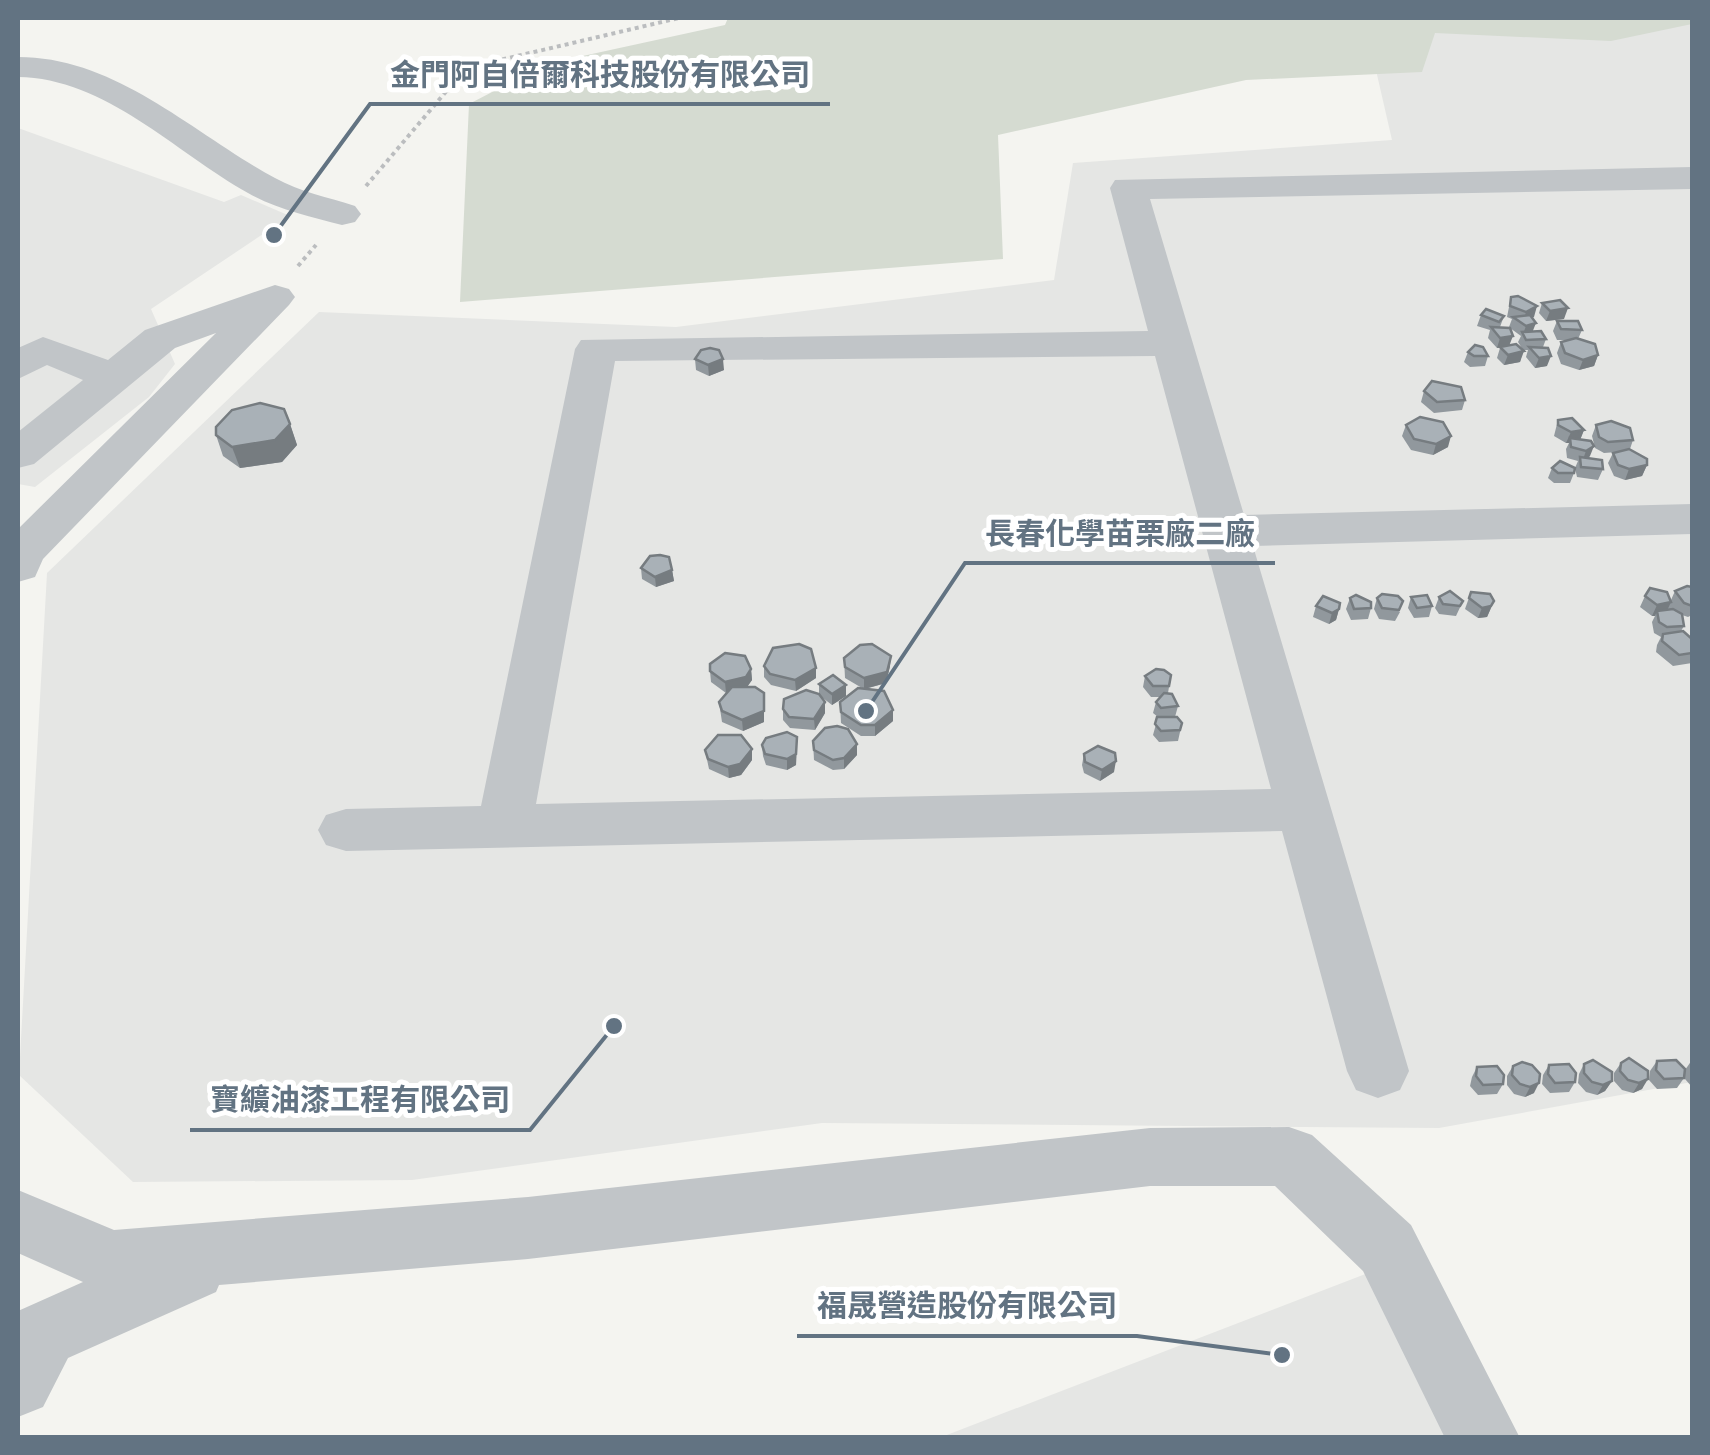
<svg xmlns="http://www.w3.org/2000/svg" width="1710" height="1455" viewBox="0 0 1710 1455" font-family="'Fira Sans Condensed','Noto Sans TC',sans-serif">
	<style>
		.built { fill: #e5e6e4 }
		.green { fill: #d5dbd1 }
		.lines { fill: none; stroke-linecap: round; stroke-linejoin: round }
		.path { stroke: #bbbdbf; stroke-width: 4; stroke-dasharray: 4 4; stroke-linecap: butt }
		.minor { fill: #c1c5c8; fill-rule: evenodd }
		.wall { fill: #91989d; fill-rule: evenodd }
		.shaded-wall { fill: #767c80 }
		.building { fill: #a9b1b7; stroke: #767c80; stroke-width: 2.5 }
		.leader { fill: none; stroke: #627382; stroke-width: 4 }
		.callout-dot { fill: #627382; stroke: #fff; stroke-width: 4 }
		.callout-label { font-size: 30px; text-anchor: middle; font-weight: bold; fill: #627382; stroke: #fff; stroke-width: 10; stroke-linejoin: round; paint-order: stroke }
	</style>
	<rect width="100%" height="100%" fill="#f4f4f0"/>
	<!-- built -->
	<g class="built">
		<polygon points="1364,18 1692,18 1692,1082 1439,1128 822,1123 412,1180 133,1182 19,1075 47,573 319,312 676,327 1054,280 1073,163 1392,140"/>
		<polygon points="18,128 224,202 241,195 290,216 151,309 175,364 149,397 35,487 18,484"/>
		<polygon points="1368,1273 1452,1438 939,1438"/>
	</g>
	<!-- green -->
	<polygon class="green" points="728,18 1692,18 1692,24 1611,41 1435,33 1422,72 1246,80 998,135 1003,259 460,302 469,104 546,64 725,25"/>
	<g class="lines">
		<!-- path -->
		<g class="path">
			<polyline points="366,186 466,68 679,18"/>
			<polyline points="298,266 316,245"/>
		</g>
		<!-- minor -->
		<g class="minor">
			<path d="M18 57C117 57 192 133 275 178 300 192 328 197 355 206L361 214 355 222 342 225C311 217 276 209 248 193 175 152 105 78 18 77Z"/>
			<path d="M1692 167V189L1150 199 1244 515 1692 504V534L1253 546 1409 1071 1400 1090 1378 1098 1356 1090 1347 1071 1282 831 346 851 326 845 318 830 326 815 346 809 481 806 575 349 581 340 1148 331 1110 188 1115 180ZM1155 356 1271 789 536 804 615 361Z"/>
			<polygon points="275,285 289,289 295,297 289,305 43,559 35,577 18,582 18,529 216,333 175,348 34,464 18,468 18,432 83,380 47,365 18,379 18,348 43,337 108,360 145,330"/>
			<polygon points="1289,1127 1312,1135 1411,1225 1520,1438 1445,1438 1363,1271 1275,1186 1150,1186 528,1259 219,1285 216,1292 68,1358 43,1407 18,1417 18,1311 83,1282 18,1253 18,1190 114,1230 528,1197 1150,1128"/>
		</g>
	</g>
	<!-- wall -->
	<g class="wall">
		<path d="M1511 297 1537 306 1532 317 1533 331 1546 339 1543 347 1547 366 1535 368 1526 357 1528 350H1523L1520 362 1504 365 1497 358 1500 348H1497L1488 338 1490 330 1477 326 1481 315 1504 316 1500 327H1509L1512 319 1507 317ZM1510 328 1521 336 1518 342 1523 350 1509 345Z"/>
		<polygon points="1542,303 1564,319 1546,321 1539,313"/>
		<polygon points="1557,321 1582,330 1578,339 1598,355 1594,366 1579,370 1561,364 1557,353 1561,342 1568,340 1557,340 1553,331"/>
		<polygon points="1468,352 1488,356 1485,366 1470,367 1464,362"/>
		<polygon points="695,359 724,370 709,376 696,370"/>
		<polygon points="1424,391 1465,400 1462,410 1434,413 1421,402"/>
		<polygon points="1558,420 1584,430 1580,440 1590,456 1588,458 1603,469 1598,480 1577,477 1575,468 1578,461 1567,458 1566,449 1569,443 1566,443 1554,436"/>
		<polygon points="290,424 297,445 282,462 240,468 223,456 216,435"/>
		<polygon points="1406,425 1448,447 1433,455 1411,450 1402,436"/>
		<polygon points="1596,425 1633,440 1630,449 1647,465 1642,476 1625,480 1614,476 1608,463 1613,453 1617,452 1604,453 1595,448 1592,436"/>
		<polygon points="1552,468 1574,473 1570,483 1554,483 1548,478"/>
		<polygon points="641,568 672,570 674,581 656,587 642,579"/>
		<polygon points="1692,587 1692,615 1688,617 1682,615 1684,626 1681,631 1692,639 1692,663 1673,666 1656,652 1657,645 1661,637 1654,633 1652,622 1655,616 1652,616 1640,607 1645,596 1671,600 1675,591"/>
		<polygon points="1471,592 1494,601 1487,617 1478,618 1465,609"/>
		<polygon points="1411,597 1432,606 1429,617 1414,618 1408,608"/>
		<polygon points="1439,597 1463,601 1456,616 1439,614 1435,608"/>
		<polygon points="1350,598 1371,608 1368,619 1351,620 1346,609"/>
		<polygon points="1377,598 1400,612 1395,621 1379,619 1374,609"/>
		<polygon points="1316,606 1339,609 1336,620 1329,624 1313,617"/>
		<polygon points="844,658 890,666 886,683 865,689 893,710 893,721 875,736 861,736 841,723 840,702 862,688 845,678"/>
		<polygon points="764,666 816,668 816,678 796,691 771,685 764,677"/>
		<polygon points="751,669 752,680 747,687 764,693 764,722 743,731 722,722 719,702 728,692 726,693 711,682 710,671"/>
		<polygon points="1171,675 1168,693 1178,706 1175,717 1182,723 1178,741 1159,742 1153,735 1158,717 1153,713 1156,702 1160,697 1151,697 1143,687 1145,676"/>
		<polygon points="819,684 846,696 832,705 819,695 825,713 815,730 790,728 783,720 783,709 819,695"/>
		<polygon points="797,737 796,765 787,770 766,765 763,756 762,745"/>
		<polygon points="813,741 857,755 844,769 833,770 814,760"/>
		<polygon points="705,750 752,760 741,775 729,778 709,769"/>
		<polygon points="1084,754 1114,772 1100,781 1084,773 1082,765"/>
		<polygon points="1692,1060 1692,1087 1685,1079 1685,1070"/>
		<polygon points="1657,1061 1684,1078 1677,1088 1657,1089 1649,1080 1650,1071"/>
		<polygon points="1522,1062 1534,1093 1525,1097 1514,1094 1507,1085 1507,1076 1513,1066"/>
		<polygon points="1621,1063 1648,1071 1642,1089 1633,1093 1622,1090 1614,1081 1614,1073"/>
		<polygon points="1584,1064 1612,1081 1605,1091 1597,1095 1586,1092 1578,1083 1579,1074"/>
		<polygon points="1549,1065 1575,1082 1569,1092 1550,1093 1542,1084 1543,1075"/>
		<polygon points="1477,1067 1503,1084 1497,1094 1478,1095 1470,1086 1472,1077"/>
	</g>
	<!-- shaded-wall -->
	<g class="shaded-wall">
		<polygon points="1537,306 1534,317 1523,322 1526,312"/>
		<polygon points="1568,308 1564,319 1546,321 1550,311"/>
		<polygon points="1536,323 1532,333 1523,334 1526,326"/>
		<polygon points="1513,336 1509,346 1497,348 1500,338"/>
		<polygon points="1524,351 1520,362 1504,365 1508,355"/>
		<polygon points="1598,355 1594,366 1579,370 1583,360"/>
		<polygon points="1551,356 1547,366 1535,368 1539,358"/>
		<polygon points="723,359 724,370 709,376 708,365"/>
		<polygon points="290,424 297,445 282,462 240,468 232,447"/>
		<polygon points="1584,430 1580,440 1570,438 1569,443 1566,443 1571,432"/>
		<polygon points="1451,436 1448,447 1433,455 1436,444"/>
		<polygon points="1594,446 1590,456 1582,462 1586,451"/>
		<polygon points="1647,465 1642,476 1625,480 1629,469"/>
		<polygon points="672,570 674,581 656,587 655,577"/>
		<polygon points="1494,601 1487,617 1478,618 1482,608"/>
		<polygon points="1671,602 1666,613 1657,611 1655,616 1652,616 1657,605"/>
		<polygon points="1339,609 1336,620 1329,624 1332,613"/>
		<polygon points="891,656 890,666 886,683 864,689 864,678"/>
		<polygon points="816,668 816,678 796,691 795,680"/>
		<polygon points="751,669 752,680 747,687 726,693 725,682"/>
		<polygon points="846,685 846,696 832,705 832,694"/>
		<polygon points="764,693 764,722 743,731 742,720"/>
		<polygon points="825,702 825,713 815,730 814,719"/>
		<polygon points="893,710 893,721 875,736 875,725"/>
		<polygon points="797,737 796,765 787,770 787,759"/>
		<polygon points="857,744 857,755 844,769 844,758"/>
		<polygon points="752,749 752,760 741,775 729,778 728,767"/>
		<polygon points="1116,761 1114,772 1100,781 1102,770"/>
		<polygon points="1648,1079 1642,1089 1633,1093 1639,1083"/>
		<polygon points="1612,1081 1605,1091 1597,1095 1603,1085"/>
		<polygon points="1539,1083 1534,1093 1525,1097 1530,1087"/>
	</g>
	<!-- building -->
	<g class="building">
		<polygon points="1518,296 1537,306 1526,312 1510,306 1511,297"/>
		<polygon points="1560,300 1568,308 1550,311 1542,303"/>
		<polygon points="1486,309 1504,316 1499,322 1481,315"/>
		<polygon points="1530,315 1536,323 1526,326 1513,317"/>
		<polygon points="1557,321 1578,321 1582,330 1561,329"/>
		<polygon points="1491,327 1510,328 1513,336 1500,338"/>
		<polygon points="1541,331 1546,339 1526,340 1522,332"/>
		<polygon points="1576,338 1595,344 1598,355 1583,360 1565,353 1561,342"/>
		<polygon points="1516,344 1524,351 1508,355 1500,347"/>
		<polygon points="1475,345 1483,347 1488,356 1474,356 1468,352"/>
		<polygon points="1529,347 1548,348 1551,356 1539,358"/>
		<polygon points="710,348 719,350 723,359 708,365 695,359 701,350"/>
		<polygon points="1432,381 1461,387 1465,400 1437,402 1424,391"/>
		<polygon points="260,403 284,409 290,424 275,440 232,447 216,435 216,427 232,410"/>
		<polygon points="1420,417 1443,422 1451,436 1436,444 1414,439 1406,425"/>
		<polygon points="1572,418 1584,430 1571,432 1558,425 1558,420"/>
		<polygon points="1611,421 1630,428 1633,440 1608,442 1599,437 1596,425"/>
		<polygon points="1570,438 1591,441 1594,446 1586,451 1571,447"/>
		<polygon points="1629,449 1647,459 1647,465 1629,469 1618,465 1613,453"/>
		<polygon points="1580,457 1602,460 1603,469 1581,467"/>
		<polygon points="1560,461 1575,468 1574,473 1558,473 1552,468"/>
		<polygon points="660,555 669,557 672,570 655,577 641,568 650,556"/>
		<polygon points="1687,586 1692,587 1692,606 1684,603 1675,591"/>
		<polygon points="1650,588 1667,592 1671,602 1657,605 1645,596"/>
		<polygon points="1450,591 1463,601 1460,606 1443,604 1439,597"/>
		<polygon points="1471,592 1490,594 1494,601 1491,606 1482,608 1469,598"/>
		<polygon points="1382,594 1398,596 1403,601 1399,610 1382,608 1377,598"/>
		<polygon points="1356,595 1371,602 1371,608 1354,609 1350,598"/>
		<polygon points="1427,595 1432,606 1417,608 1411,597"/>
		<polygon points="1323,596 1340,603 1339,609 1332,613 1316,606"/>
		<polygon points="1673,609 1682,614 1684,626 1667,627 1659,622 1657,611"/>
		<polygon points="1683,631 1692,639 1692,653 1679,655 1662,641 1663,634"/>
		<polygon points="799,644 811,649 816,668 795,680 770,674 764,666 773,648"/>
		<polygon points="872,644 891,656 887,672 864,678 845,667 844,658 860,645"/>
		<polygon points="725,653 745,656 751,669 746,677 725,682 710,671 710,664"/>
		<polygon points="1156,669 1164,670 1171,675 1169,686 1153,686 1145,676"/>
		<polygon points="833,675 846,685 832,694 819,684"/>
		<polygon points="732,687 755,687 764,693 764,711 742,720 722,711 719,702"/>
		<polygon points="858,688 884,691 893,710 875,725 861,725 841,712 840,702"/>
		<polygon points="806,690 819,694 825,702 814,719 789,717 783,709 784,699"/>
		<polygon points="1164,693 1172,694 1178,706 1161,708 1156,702"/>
		<polygon points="1157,717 1177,717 1182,723 1180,730 1161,731 1155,724"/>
		<polygon points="837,726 848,729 857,744 844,758 833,760 814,750 813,741 825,728"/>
		<polygon points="787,732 797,737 796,754 787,759 765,754 762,745 766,738"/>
		<polygon points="718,735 741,735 752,749 740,764 728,767 708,759 705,750"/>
		<polygon points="1098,746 1115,753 1116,761 1102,770 1085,762 1084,754"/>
		<polygon points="1629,1058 1648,1071 1648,1079 1639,1083 1628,1080 1620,1071 1621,1063"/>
		<polygon points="1593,1060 1612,1072 1612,1081 1603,1085 1592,1082 1584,1073 1584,1064"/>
		<polygon points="1676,1060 1685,1069 1684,1078 1664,1079 1656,1070 1657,1061"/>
		<polygon points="1522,1062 1532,1065 1540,1074 1539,1083 1530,1087 1520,1084 1512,1075 1513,1066"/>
		<polygon points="1569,1064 1576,1073 1575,1082 1555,1083 1548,1074 1549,1065"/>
		<polygon points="1497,1066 1504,1075 1503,1084 1483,1085 1476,1076 1477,1067"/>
	</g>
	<!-- callouts -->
	<path class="leader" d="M274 235L370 104H830M866 711L965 563H1275M614 1026L530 1130H190M1282 1355L1137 1336H797"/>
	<g class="callout-dot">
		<circle cx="274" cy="235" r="10"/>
		<circle cx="866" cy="711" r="10"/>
		<circle cx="614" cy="1026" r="10"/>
		<circle cx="1282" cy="1355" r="10"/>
	</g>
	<g class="callout-label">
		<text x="600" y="85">金門阿自倍爾科技股份有限公司</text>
		<text x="1120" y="544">長春化學苗栗廠二廠</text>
		<text x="360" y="1110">寶纊油漆工程有限公司</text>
		<text x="967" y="1316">福晟營造股份有限公司</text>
	</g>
	<!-- border -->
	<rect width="1710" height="1455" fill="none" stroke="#627382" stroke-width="40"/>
</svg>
